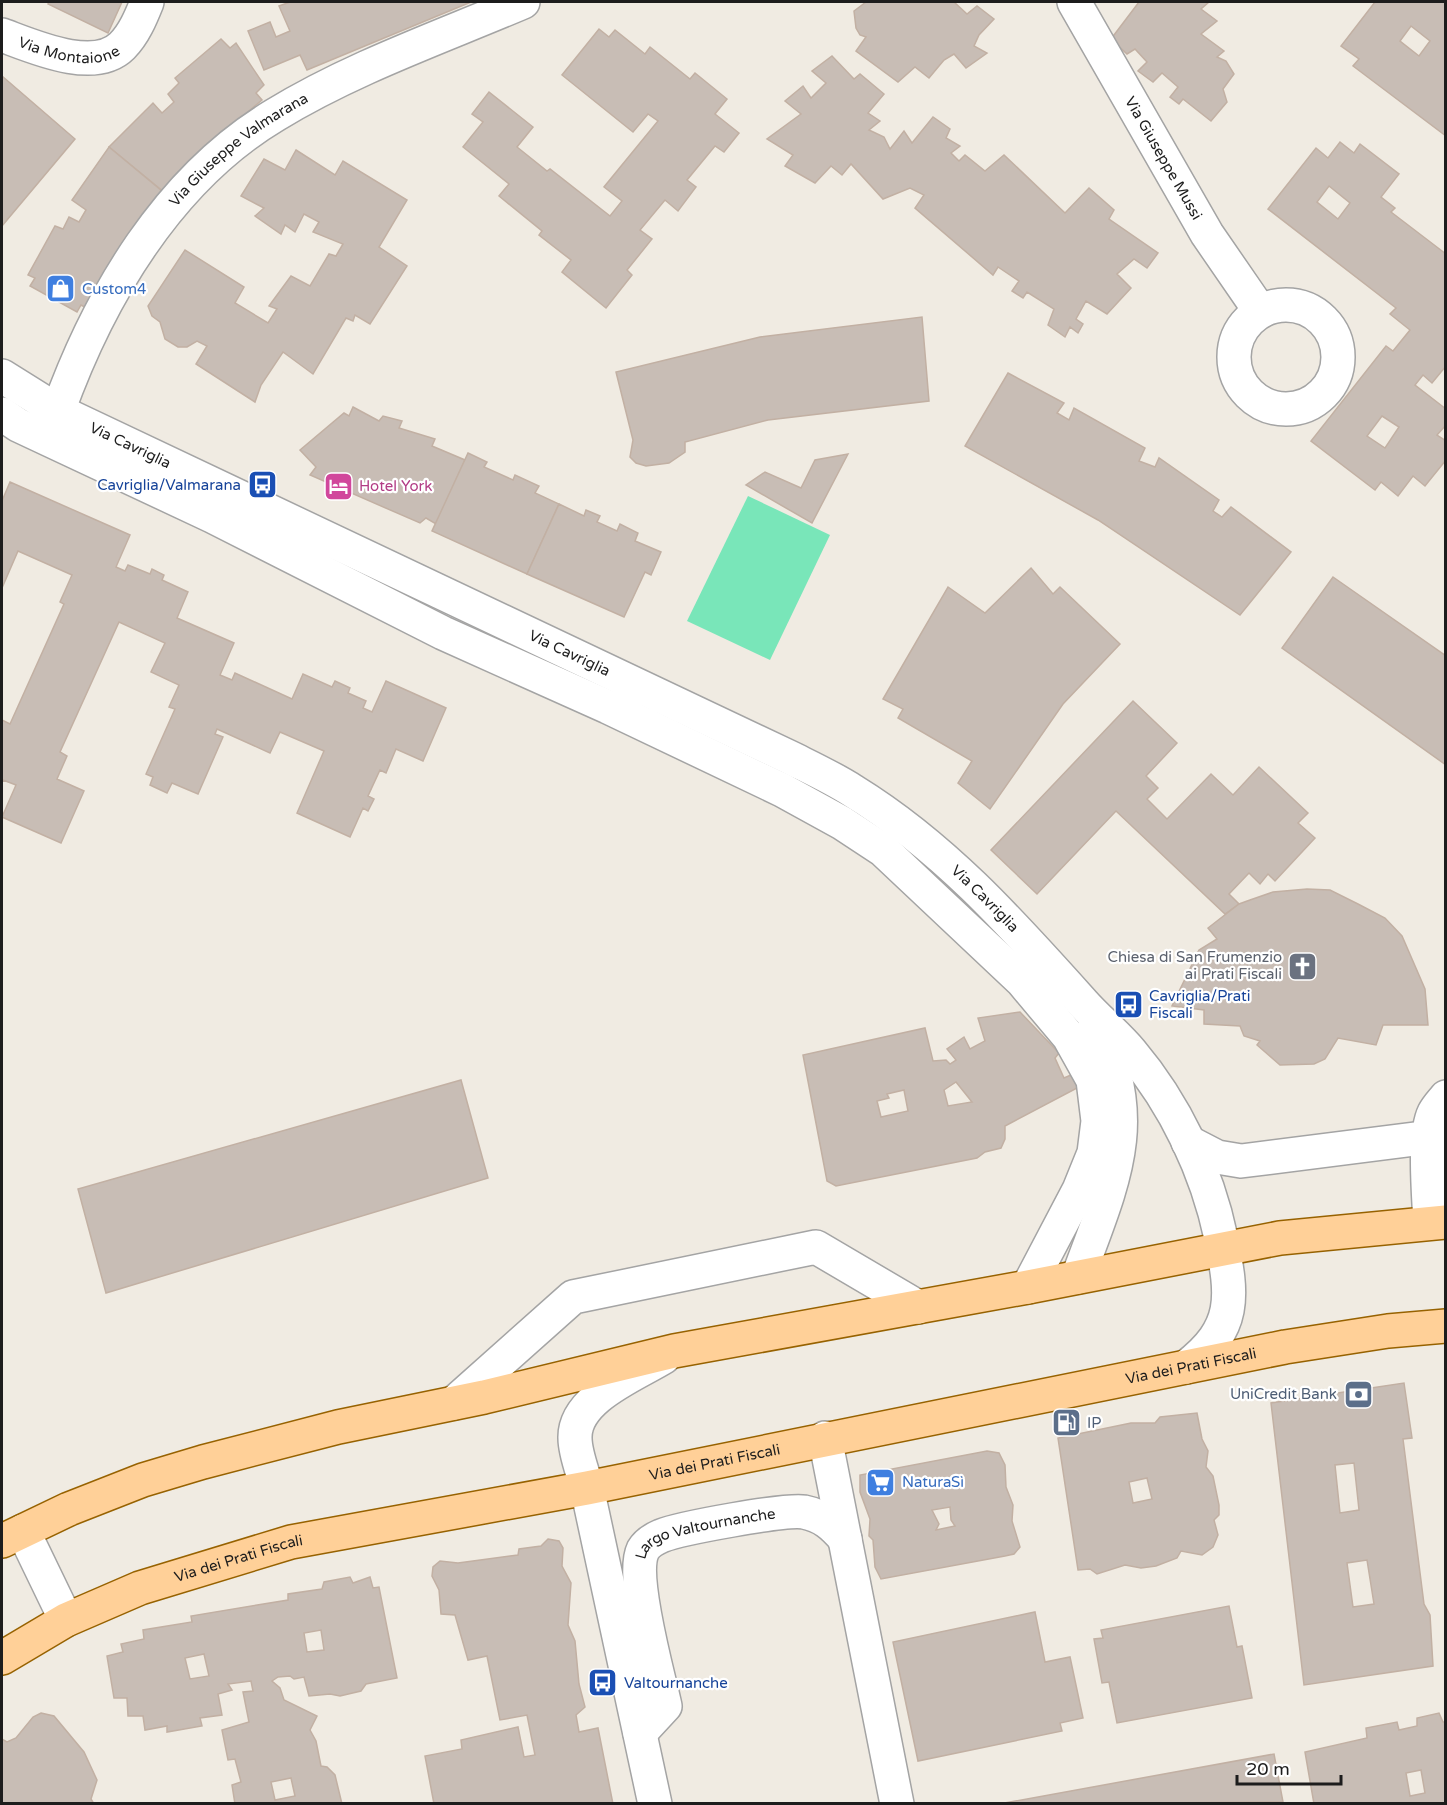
<svg xmlns="http://www.w3.org/2000/svg" width="1447" height="1805" viewBox="0 0 1447 1805" font-family="'Varela Round',sans-serif">
	<style>
		.pitch { fill: #79e6b9 }
		.building { fill: #c8bdb5; stroke: #c2b0a3; stroke-width: 1.5; fill-rule: evenodd }
		.lines { fill: none; stroke-linecap: round; stroke-linejoin: round }
		.minor-casing { stroke: #a4a4a4; stroke-width: 36 }
		.major-casing { stroke: #976200; stroke-width: 36 }
		.minor { stroke: #fff; stroke-width: 33 }
		.major { stroke: #ffd098; stroke-width: 33 }
		.labels { text-anchor: middle; dominant-baseline: central; stroke-width: 4.5; stroke-linejoin: round; paint-order: stroke }
		.street-label { font-size: 15px; fill: #1d1d1d; stroke: #fff }
		.shop-label { font-size: 15px; fill: #366cbe; stroke: #fff; text-anchor: start }
		.transit-label { font-size: 15px; fill: #164399; stroke: #fff; text-anchor: start }
		.hotel-label { font-size: 15px; fill: #b23c85; stroke: #fff; text-anchor: start }
		.worship-label { font-size: 15px; fill: #5b616d; stroke: #fff; text-anchor: end }
		.service-label { font-size: 15px; fill: #4e5e75; stroke: #fff; text-anchor: end }
	</style>
	<rect width="100%" height="100%" fill="#f0ebe2"/>
	<!-- pitch -->
	<polygon class="pitch" points="748,496 830,535 770,660 687,621"/>
	<!-- building -->
	<g class="building">
		<polygon points="49,2 122,2 108,33 48,4"/>
		<polygon points="290,2 471,2 307,70 300,55 264,70 248,31 270,22 276,37 290,31 279,6"/>
		<polygon points="866,2 954,2 967,14 977,6 994,19 979,35 974,46 987,53 966,68 954,54 944,60 929,78 915,67 898,82 856,51 866,37 860,35 856,28 854,11"/>
		<polygon points="1139,2 1209,2 1201,9 1217,21 1201,34 1224,51 1217,57 1226,61 1234,74 1223,89 1227,102 1211,121 1183,99 1179,104 1170,97 1178,87 1162,73 1153,82 1138,71 1147,62 1135,49 1127,54 1111,39"/>
		<path d="M1375 2H1446V136L1353 66 1359 59 1341 46ZM1411 26 1430 41 1419 56 1400 41Z"/>
		<polygon points="599,29 609,37 615,30 645,54 650,47 690,79 695,73 727,99 715,114 739,133 724,152 715,146 687,180 696,187 678,211 665,200 640,230 652,239 627,270 632,275 606,308 562,272 571,260 539,235 542,231 499,196 509,184 463,147 483,122 472,114 489,92 533,127 517,147 547,171 550,169 610,216 622,201 604,187 658,121 648,114 633,132 562,75"/>
		<polygon points="221,39 230,48 236,43 264,85 256,93 262,100 222,134 165,193 109,147 153,103 162,113 174,102 168,94 179,83 175,78"/>
		<polygon points="832,56 854,79 860,74 884,94 868,113 880,121 869,130 884,137 890,149 904,131 912,143 933,117 950,129 946,138 960,146 951,153 959,161 965,155 985,171 1004,155 1065,213 1089,188 1114,210 1109,219 1158,253 1147,268 1134,259 1117,274 1131,288 1107,314 1086,301 1076,319 1083,324 1078,333 1070,327 1065,337 1048,325 1054,309 1027,292 1023,298 1012,291 1019,281 998,267 993,275 915,208 924,195 910,188 883,199 851,164 842,175 831,166 815,183 785,166 793,155 767,139 801,114 785,101 803,86 811,98 826,83 812,71"/>
		<polygon points="2,76 75,139 2,226"/>
		<path d="M1340 142 1354 153 1360 144 1399 174 1381 197 1395 208 1391 212 1446 254V366L1432 383 1423 375 1415 385 1446 409V425L1437 435 1446 441V460L1425 486 1413 476 1398 496 1381 482 1375 490 1311 441 1386 346 1393 351 1410 330 1390 314 1396 308 1268 209 1316 148 1328 158ZM1329 186 1350 203 1338 219 1317 202ZM1382 416 1399 427 1385 448 1367 436Z"/>
		<polygon points="109,147 162,191 90,310 81,305 77,312 30,286 35,278 28,275 55,226 63,229 69,217 79,222 86,210 72,200"/>
		<polygon points="296,150 335,175 343,161 407,200 379,247 407,266 370,324 355,315 353,321 346,318 313,374 283,352 261,385 255,402 196,364 207,346 197,341 187,347 178,347 165,339 160,322 152,316 148,306 185,250 244,287 235,303 268,323 277,309 269,306 291,276 310,286 329,254 336,256 343,244 313,232 319,222 304,214 295,232 285,225 281,234 255,216 264,208 241,196 264,159 285,170"/>
		<polygon points="922,317 929,401 768,420 685,442 685,452 669,463 646,466 636,463 630,457 633,440 616,372 760,337"/>
		<polygon points="1008,373 1064,403 1057,413 1069,420 1074,408 1145,448 1139,461 1155,467 1159,458 1219,500 1213,511 1222,517 1231,507 1291,552 1240,615 1098,520 965,446"/>
		<polygon points="353,407 379,421 383,416 402,421 399,428 435,439 432,446 465,460 436,524 426,518 420,523 310,475 316,467 300,450 344,413 349,416"/>
		<polygon points="468,453 487,462 484,467 513,480 515,475 539,486 535,493 559,504 527,574 432,531"/>
		<polygon points="848,454 812,523 746,485 765,472 801,488 815,460"/>
		<polygon points="10,482 130,535 116,567 125,571 128,565 150,574 152,569 164,575 162,580 188,592 177,618 234,643 220,675 232,680 235,673 292,699 303,674 332,687 335,681 350,688 348,693 366,701 363,708 372,712 386,681 446,708 423,761 396,749 386,773 380,770 368,796 374,799 368,811 363,808 350,837 297,813 324,751 280,732 270,753 217,729 215,734 223,737 198,794 172,783 167,793 150,785 153,777 146,774 175,709 169,707 179,685 151,672 165,643 119,622 60,752 67,756 57,779 84,791 61,843 2,817 16,785 3,780 2,783 2,720 10,724 64,604 60,602 72,575 18,551 2,588 2,501"/>
		<polygon points="559,504 584,516 586,510 600,516 597,522 617,531 620,524 638,533 635,541 661,552 651,575 645,572 624,617 527,574"/>
		<polygon points="1031,568 1053,594 1060,587 1120,644 1063,704 990,809 958,783 972,761 898,718 903,709 883,699 948,587 985,613"/>
		<polygon points="1333,577 1446,656 1446,765 1282,648"/>
		<polygon points="1133,701 1177,743 1146,776 1158,788 1147,799 1167,819 1211,774 1233,795 1259,767 1308,813 1298,823 1315,838 1275,881 1268,874 1260,884 1249,873 1229,894 1239,904 1225,914 1116,811 1037,894 991,850"/>
		<polygon points="1307,889 1330,890 1358,904 1385,918 1402,936 1425,989 1428,1025 1383,1025 1376,1045 1338,1038 1325,1059 1314,1064 1280,1065 1257,1045 1260,1041 1244,1036 1240,1026 1204,1024 1204,1010 1172,1006 1199,950 1217,939 1208,928 1239,904 1250,900 1273,892"/>
		<path d="M1020 1012 1059 1053 1055 1058 1064 1078 1071 1075 1079 1087 1005 1126V1139L1001 1148 985 1152 977 1158 836 1186 827 1181 803 1055 925 1028 933 1061 946 1060 950 1064 956 1060 947 1049 964 1037 970 1049 985 1041 978 1018ZM956 1082 972 1102 948 1106 944 1090ZM904 1090 908 1111 881 1117 877 1101 889 1098 887 1094Z"/>
		<polygon points="461,1080 488,1178 106,1293 78,1189"/>
		<path d="M1404 1383 1412 1438 1403 1439 1424 1604 1430 1615 1433 1666 1304 1685 1271 1403ZM1354 1463 1359 1510 1340 1513 1335 1465ZM1367 1560 1374 1604 1353 1607 1347 1563Z"/>
		<path d="M1197 1413 1202 1439 1208 1451 1206 1467 1213 1476 1219 1505V1515L1214 1520 1218 1535 1213 1547 1202 1555 1181 1551 1177 1558 1156 1566 1141 1568 1125 1565 1097 1574 1090 1569 1078 1570 1058 1438 1131 1423H1155L1160 1417ZM1147 1478 1152 1499 1133 1503 1129 1482Z"/>
		<path d="M987 1451 999 1453 1005 1465 1006 1487 1013 1505 1012 1521 1020 1547 1014 1554 1005 1556 881 1579 875 1567 873 1540 869 1536 870 1519 860 1492V1475ZM950 1507 951 1520 955 1526 936 1530 939 1524 932 1510Z"/>
		<polygon points="548,1539 559,1541 563,1548 562,1566 571,1583 568,1625 575,1641 579,1684 585,1707 576,1715 579,1732 598,1728 613,1804 434,1804 425,1756 462,1749 461,1740 518,1727 524,1757 535,1755 527,1715 500,1720 487,1656 468,1660 455,1615 441,1614 439,1590 432,1576 433,1567 440,1561 458,1563 518,1555 519,1549 541,1546"/>
		<path d="M350 1577 353 1583 370 1577 373 1588 379 1587 397 1678 366 1684 361 1691 340 1696 330 1694 309 1696 304 1677 294 1679 290 1676 278 1677 272 1681 280 1688 284 1700 317 1716 310 1730 316 1741 321 1766 327 1767 335 1775 342 1804H235L232 1785 241 1782 235 1759 228 1760 222 1730 249 1722 243 1692 253 1691 251 1681 228 1684 232 1690 218 1694 222 1715 200 1718 202 1726 167 1732V1726L145 1730 143 1716H128L127 1698H114L107 1656 123 1652 121 1644 144 1639 143 1630 192 1622 191 1616 288 1600V1594L322 1589 324 1582ZM321 1630 324 1650 307 1652 304 1633ZM204 1654 209 1676 190 1679 185 1658ZM291 1778 295 1796 275 1800 271 1782Z"/>
		<polygon points="1229,1606 1237,1647 1242,1646 1252,1698 1117,1723 1109,1682 1102,1683 1094,1639 1103,1638 1101,1630"/>
		<polygon points="1035,1612 1045,1662 1070,1657 1083,1718 1060,1723 1062,1731 918,1761 893,1642"/>
		<polygon points="41,1713 54,1716 84,1752 97,1780 91,1799 94,1804 2,1804 2,1739 7,1742 16,1738 33,1717"/>
		<path d="M1439 1713 1443 1722H1446V1804H1314L1305 1752 1367 1738 1366 1728 1397 1722 1399 1730 1417 1726V1718ZM1421 1770 1425 1793 1410 1796 1406 1773Z"/>
		<polygon points="1274,1754 1283,1802 999,1804"/>
	</g>
	<g class="lines">
		<defs>
			<g id="minor">
				<path id="s1" d="M1074 2 1207 234 1260 311"/>
				<path id="s2" d="M2 35C32 46 94 74 122 46 134 34 141 17 147 2"/>
				<circle cx="1286" cy="357" r="52"/>
				<path id="s3" d="M2 376 58 411 789 757C811 768 833 778 853 791 944 847 1013 925 1083 1003 1098 1020 1116 1034 1131 1052 1175 1104 1207 1171 1221 1238 1233 1297 1237 1328 1186 1367"/>
				<path id="s4" d="M58 411C99 297 168 179 275 115 352 68 441 37 523 2"/>
				<polyline points="2,414 18,425 212,516 443,633 608,707 782,790 842,823 883,850 1022,981 1069,1037 1093,1080 1098,1121 1094,1153 1079,1190 1028,1287"/>
				<polyline points="1188,1142 1217,1157 1241,1161 1446,1135"/>
				<path d="M1430 1223C1429 1198 1423 1135 1434 1113 1437 1107 1442 1102 1446 1097"/>
				<path d="M1078 1277C1112 1184 1145 1120 1095 1024"/>
				<polyline points="454,1403 573,1297 816,1247 918,1307"/>
				<polyline points="825,1438 897,1804"/>
				<polyline points="23,1531 66,1620"/>
				<path id="s5" d="M640 1733 665 1706C658 1673 630 1577 643 1550 647 1543 654 1539 661 1536 681 1528 785 1509 804 1512 823 1516 833 1525 845 1539"/>
				<path d="M655 1804 587 1488C583 1472 575 1454 575 1438 574 1398 635 1375 664 1357"/>
			</g>
			<g id="major">
				<polyline points="2,1541 69,1509 143,1480 203,1462 338,1427 484,1397 674,1351 1028,1287 1280,1238 1446,1222"/>
				<path id="s6" d="M2 1658 66 1620 140 1588 291 1542 587 1488 1285 1347 1388 1331 1446 1326"/>
			</g>
		</defs>
		<!-- minor casing -->
		<use href="#minor" class="minor-casing"/>
		<!-- major casing -->
		<use href="#major" class="major-casing"/>
		<!-- minor -->
		<use href="#minor" class="minor"/>
		<!-- major -->
		<use href="#major" class="major"/>
	</g>
	<!-- icons -->
	<defs>
		<symbol id="shop-square" viewBox="-11 -11 22 22"><rect x="-9" y="-9" width="18" height="18" rx="4" fill="#3f7fe0" stroke="#fff"/><path d="M-5-2.5h2.3a2.7 3.5 0 0 1 5.4 0H5L5.5 6h-11ZM-1.5-2.5h3a1.5 2.3 0 0 0-3 0Z" fill="#fff"/></symbol>
		<symbol id="bus-square" viewBox="-11 -11 22 22"><rect x="-9" y="-9" width="18" height="18" rx="4" fill="#1a4fb4" stroke="#fff"/><path d="M-5-6H5V4H4V6H2V4H-2V6H-4V4H-5ZM-3.5-4V0h7V-4ZM-3.5 1.2v1.5H-2V1.2ZM2 1.2v1.5H3.5V1.2Z" fill="#fff"/></symbol>
		<symbol id="hotel-square" viewBox="-11 -11 22 22"><rect x="-9" y="-9" width="18" height="18" rx="4" fill="#d1479c" stroke="#fff"/><path d="M-6-4.5h1.5V1H6V5H4.5V3h-9V5H-6ZM-4 0a1.8 1.8 0 1 1 3.6 0ZM.5 0V-2.5h3Q6-2.5 6 0Z" fill="#fff"/></symbol>
		<symbol id="church-square" viewBox="-11 -11 22 22"><rect x="-9" y="-9" width="18" height="18" rx="4" fill="#6b7280" stroke="#fff"/><path d="M-1.2-6h2.4v3.5h3.3v2.4h-3.3V6h-2.4V-.1h-3.3v-2.4h3.3Z" fill="#fff"/></symbol>
		<symbol id="bank-square" viewBox="-11 -11 22 22"><rect x="-9" y="-9" width="18" height="18" rx="4" fill="#5c6f8a" stroke="#fff"/><path d="M-6-4H6V4H-6ZM0-2.3a2.3 2.3 0 1 0 0 4.6a2.3 2.3 0 1 0 0-4.6Z" fill="#fff"/></symbol>
		<symbol id="fuel-square" viewBox="-11 -11 22 22"><rect x="-9" y="-9" width="18" height="18" rx="4" fill="#5c6f8a" stroke="#fff"/><path d="M-5.5-6h7V0h2V4h1.3V-2.5L3-4.5l.8-.8L6-3V5H2.5V1h-1V6h-7ZM-4.2-4.7v3.2H.2V-4.7Z" fill="#fff"/></symbol>
		<symbol id="supermarket-square" viewBox="-11 -11 22 22"><rect x="-9" y="-9" width="18" height="18" rx="4" fill="#3f7fe0" stroke="#fff"/><path d="M-6-5.5h2.5l.6 2H6L4.5 2H-2.5L-4.4-4H-6ZM-1.5 3.2a1.3 1.3 0 1 0 .1 0ZM3 3.2a1.3 1.3 0 1 0 .1 0Z" fill="#fff"/></symbol>
	</defs>
	<g fill-rule="evenodd">
		<use href="#shop-square" x="44" y="272" width="33" height="33"/>
		<use href="#bus-square" x="246" y="468" width="33" height="33"/>
		<use href="#hotel-square" x="322" y="470" width="33" height="33"/>
		<use href="#church-square" x="1286" y="950" width="33" height="33"/>
		<use href="#bus-square" x="1112" y="988" width="33" height="33"/>
		<use href="#bank-square" x="1342" y="1378" width="33" height="33"/>
		<use href="#fuel-square" x="1050" y="1406" width="33" height="33"/>
		<use href="#supermarket-square" x="864" y="1466" width="33" height="33"/>
		<use href="#bus-square" x="586" y="1666" width="33" height="33"/>
	</g>
	<g class="labels">
		<!-- street labels -->
		<g class="street-label">
			<text stroke="none"><textPath href="#s2" startOffset="70">Via Montaione</textPath></text>
			<text stroke="none"><textPath href="#s4" startOffset="324">Via Giuseppe Valmarana</textPath></text>
			<text stroke="none"><textPath href="#s1" startOffset="180">Via Giuseppe Mussi</textPath></text>
			<text stroke="none"><textPath href="#s3" startOffset="146">Via Cavriglia</textPath></text>
			<text stroke="none"><textPath href="#s3" startOffset="632">Via Cavriglia</textPath></text>
			<text stroke="none"><textPath href="#s3" startOffset="1118">Via Cavriglia</textPath></text>
			<text stroke="none"><textPath href="#s6" startOffset="1230">Via dei Prati Fiscali</textPath></text>
			<text stroke="none"><textPath href="#s6" startOffset="744">Via dei Prati Fiscali</textPath></text>
			<text stroke="none"><textPath href="#s5" startOffset="261">Largo Valtournanche</textPath></text>
			<text stroke="none"><textPath href="#s6" startOffset="258">Via dei Prati Fiscali</textPath></text>
		</g>
		<!-- shop labels -->
		<g class="shop-label">
			<text x="82" y="289">Custom4</text>
			<text x="902" y="1482">NaturaSì</text>
		</g>
		<!-- transit labels -->
		<g class="transit-label">
			<text x="241" y="485" text-anchor="end">Cavriglia/Valmarana</text>
			<text x="1149" y="996">Cavriglia/Prati<tspan x="1149" dy="17">Fiscali</tspan></text>
			<text x="624" y="1683">Valtournanche</text>
		</g>
		<!-- hotel labels -->
		<g class="hotel-label">
			<text x="359" y="486">Hotel York</text>
		</g>
		<!-- worship labels -->
		<g class="worship-label">
			<text x="1282" y="957">Chiesa di San Frumenzio<tspan x="1282" dy="17">ai Prati Fiscali</tspan></text>
		</g>
		<!-- service labels -->
		<g class="service-label">
			<text x="1337" y="1394">UniCredit Bank</text>
			<text x="1087" y="1423" text-anchor="start">IP</text>
		</g>
	</g>
	<!-- border -->
	<rect width="1447" height="1805" fill="none" stroke="#1d1d1d" stroke-width="6"/>
	<!-- scale -->
	<path d="M1237 1775v9h104v-9" fill="none" stroke="#1d1d1d" stroke-width="3"/>
	<text x="1246" y="1775" font-size="18" fill="#1d1d1d" stroke="#ffffff" stroke-width="4.5" paint-order="stroke">20 m</text>
</svg>
